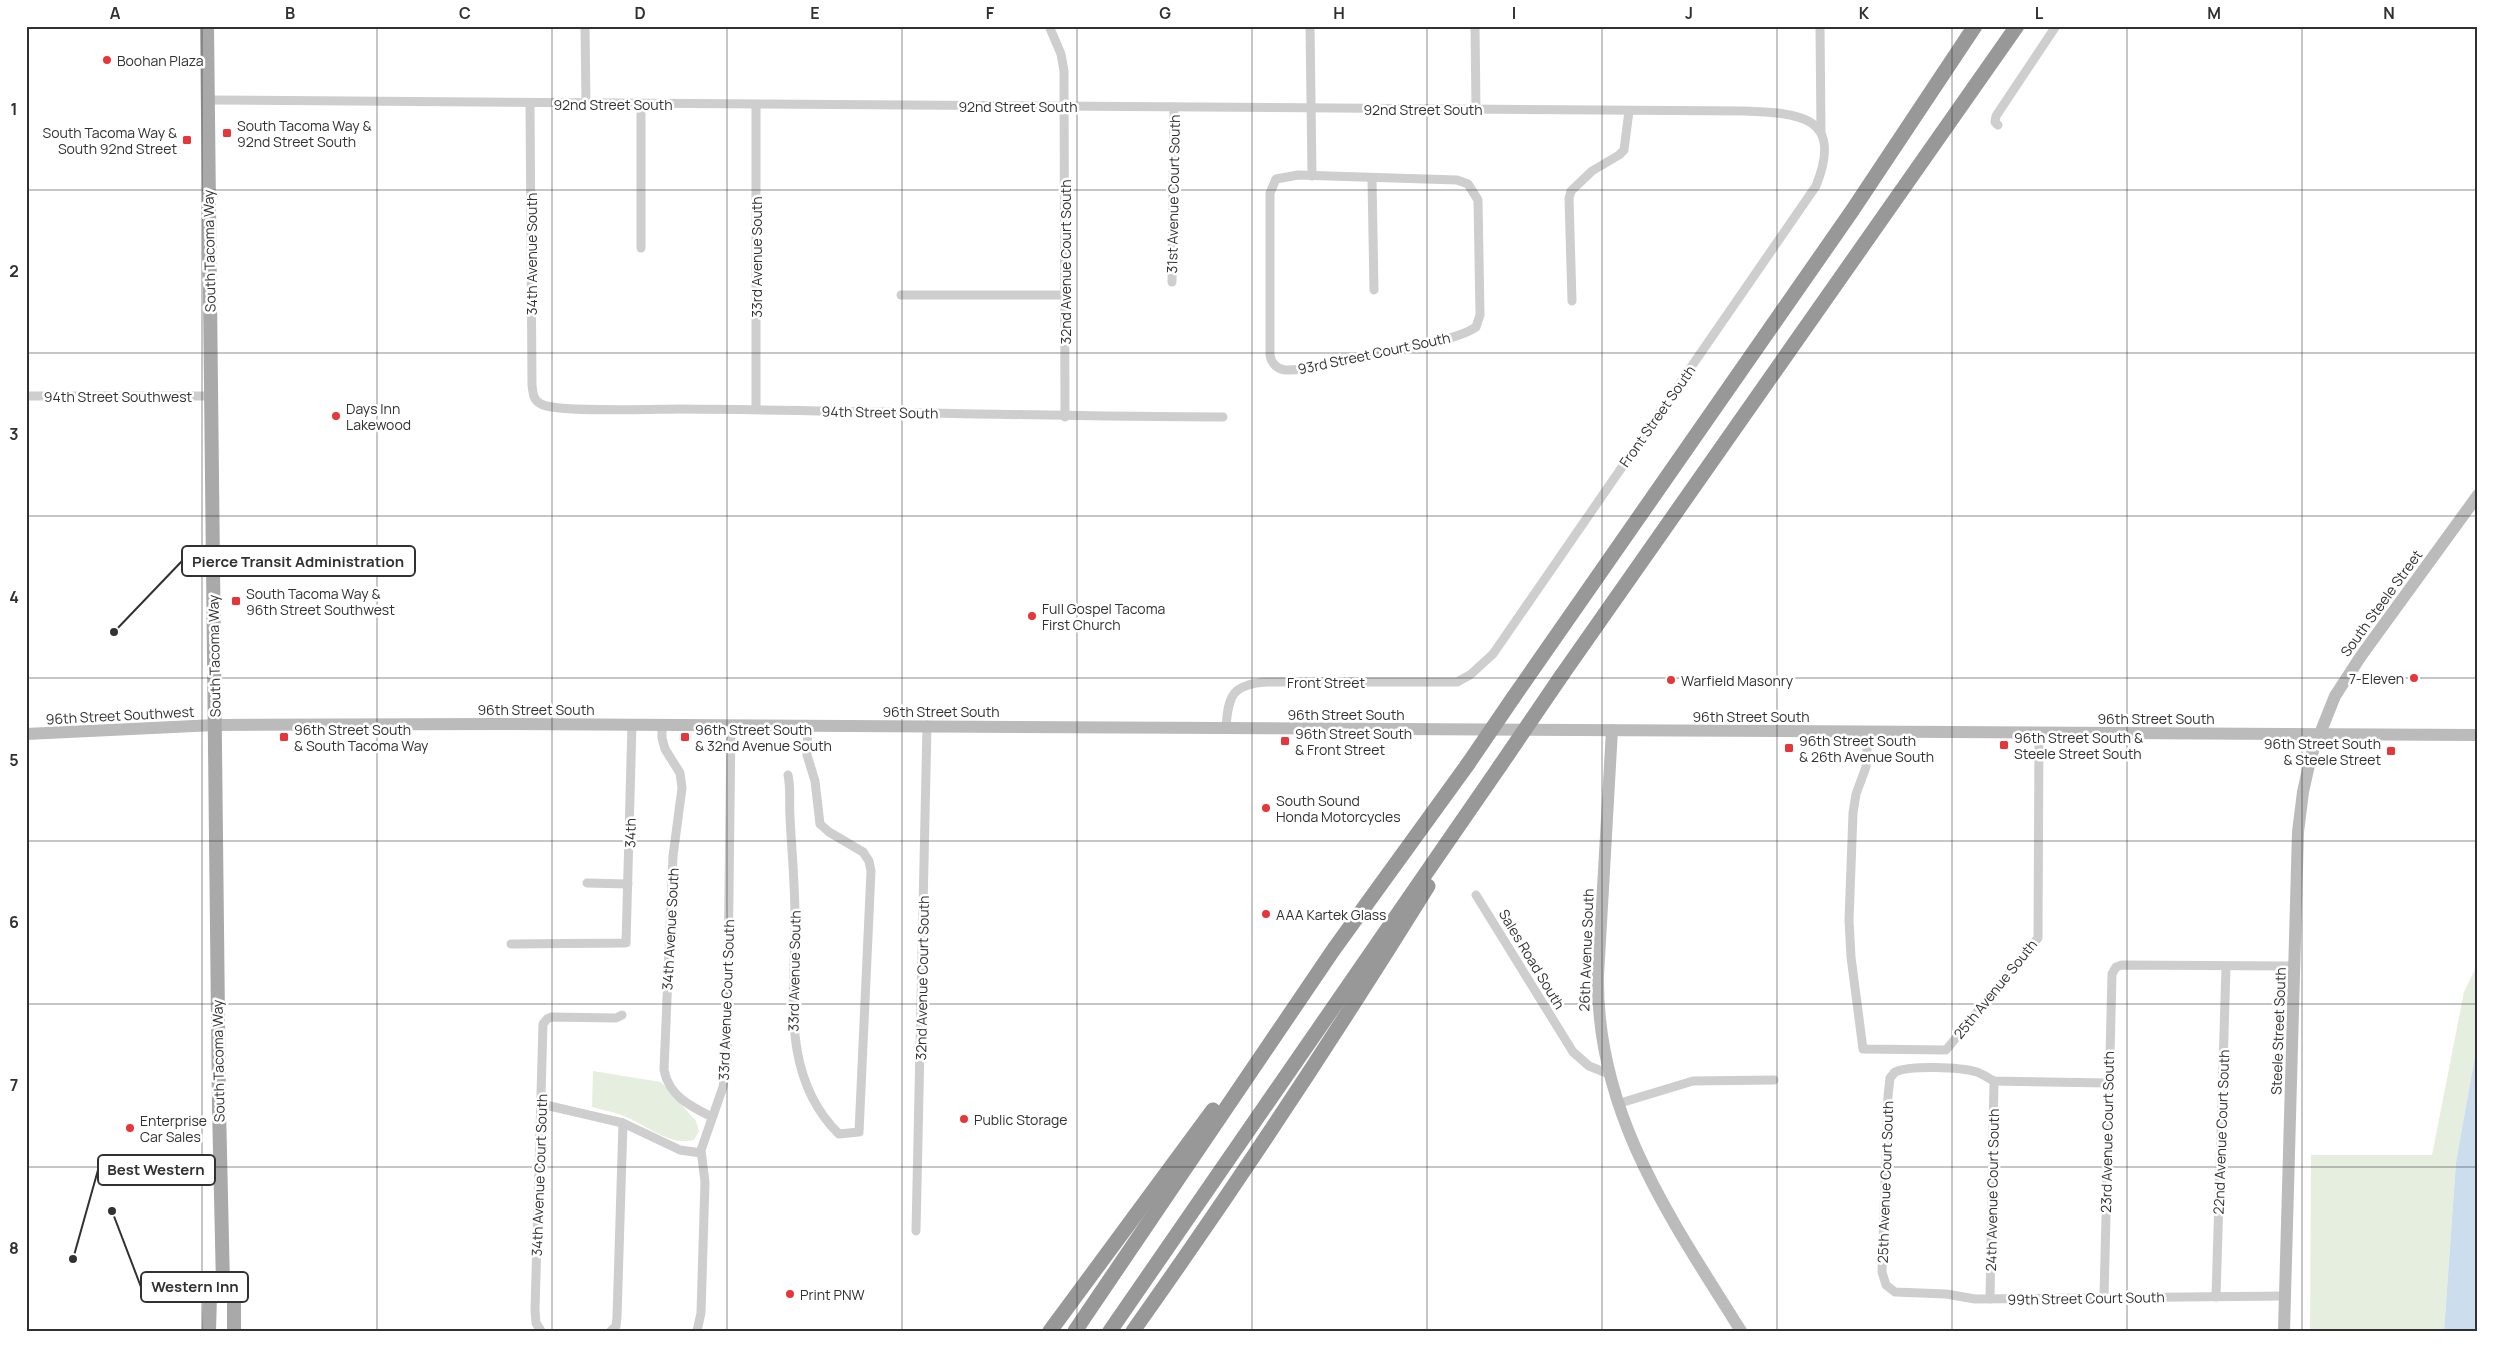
<svg xmlns="http://www.w3.org/2000/svg" width="2504" height="1357" viewBox="0 0 2504 1357" font-family="Manrope,sans-serif">
	<style>
		.green { fill: #e6eee0 }
		.water { fill: #ccdeed }
		.lines { fill: none; stroke-linecap: round; stroke-linejoin: round }
		.street { stroke: #cecece; stroke-width: 9 }
		.secondary { stroke: #bbb; stroke-width: 12 }
		.primary { stroke: #a9a9a9; stroke-width: 14 }
		.highway { stroke: #989898; stroke-width: 15 }
		.highway-bridge { stroke: #989898; stroke-width: 15 }
		.grid { fill: none; stroke: #313131; stroke-width: 1; stroke-opacity: 0.55 }
		.poi-dot { fill: #e53639; stroke: #fff; stroke-width: 2 }
		.labels { text-anchor: middle; dominant-baseline: central; stroke-width: 5; stroke-linejoin: round; paint-order: stroke }
		.poi-label { font-size: 14px; fill: #313131; stroke: #fff; text-anchor: start }
		.street-label { font-size: 14px; fill: #313131; stroke: #fff }
		.leader { fill: none; stroke: #313131; stroke-width: 2 }
		.callout-dot { fill: #313131; stroke: #fff; stroke-width: 2 }
		.callout { fill: #fff; stroke: #313131; stroke-width: 2 }
		.callout-label { font-size: 15px; text-anchor: middle; font-weight: bold; fill: #313131 }
		.neatline { fill: none; stroke: #313131; stroke-width: 2 }
		.grid-label { font-size: 16px; text-anchor: middle; font-weight: bold; fill: #313131 }
	</style>
	<rect width="100%" height="100%" fill="#fff"/>
	<!-- green -->
	<g class="green">
		<polygon points="2478,963 2478,1039 2456,1162 2444,1331 2310,1331 2311,1155 2432,1155 2464,992"/>
		<path d="M593 1071 661 1082 696 1121 699 1131 694 1140C669 1146 648 1126 626 1117 615 1112 603 1110 592 1107Z"/>
	</g>
	<!-- water -->
	<polygon class="water" points="2478,1039 2478,1331 2444,1331 2456,1162"/>
	<g class="lines">
		<!-- street -->
		<g class="street">
			<polyline points="585,26 586,104"/>
			<polyline points="1049,26 1061,54 1064,71 1065,417"/>
			<polyline points="1310,26 1312,176"/>
			<polyline points="1475,26 1476,109"/>
			<polyline points="1820,26 1821,132"/>
			<path d="M208 100 1744 111C1800 113 1844 116 1816 186L1493 654 1470 675 1457 682H1267C1232 684 1228 696 1226 728"/>
			<path d="M530 103 532 385C533 393 533 400 541 404 557 413 656 409 680 409 861 410 1042 417 1223 417"/>
			<polyline points="756,105 756,409"/>
			<polyline points="1998,125 1995,122 1996,116 2056,26"/>
			<path d="M1298 175 1457 180 1468 184 1478 200 1480 315 1476 327C1453 343 1380 352 1350 359 1329 363 1307 371 1285 370 1277 369 1271 363 1270 355V193L1276 179Z"/>
			<polyline points="1372,179 1374,290"/>
			<polyline points="641,248 641,104"/>
			<polyline points="1172,282 1174,107"/>
			<polyline points="901,295 1065,295"/>
			<polyline points="1572,301 1569,198 1571,191 1592,171 1619,155 1624,150 1629,111"/>
			<polyline points="26,396 210,396"/>
			<path d="M662 724V738L665 749 680 773 682 788 673 856 664 1070C669 1096 690 1106 712 1117"/>
			<polyline points="1868,732 1866,767 1856,794 1853,813 1849,920 1851,957 1863,1049 1946,1050 2038,938 2039,733"/>
			<path d="M788 775C791 789 789 802 790 817 792 856 796 895 795 934 793 1005 784 1080 839 1134L859 1132 871 871 869 861 863 852 829 832 820 824 815 781 807 755 808 725"/>
			<polyline points="587,883 628,884"/>
			<polyline points="1476,895 1573,1052 1589,1066 1609,1074"/>
			<polyline points="511,944 626,943 632,724"/>
			<path d="M2108 1083 1994 1081C1988 1078 1983 1074 1977 1072 1960 1067 1910 1065 1895 1072L1890 1078 1888 1096 1882 1272 1886 1285 1895 1292 1946 1294 1975 1299 2285 1296"/>
			<polyline points="541,1104 623,1123 680,1150 701,1153"/>
			<polyline points="1617,1104 1693,1081 1774,1080"/>
			<polyline points="916,1231 927,725"/>
			<polyline points="2104,1297 2112,974 2116,967 2122,965 2295,966"/>
			<polyline points="2216,1297 2226,967"/>
			<polyline points="1990,1299 1994,1081"/>
			<polyline points="541,1331 536,1323 535,1310 543,1024 547,1019 551,1017 616,1018 622,1015"/>
			<polyline points="611,1331 616,1326 617,1317 623,1123"/>
			<polyline points="697,1331 701,1313 705,1182 701,1150 723,1087 727,1059 731,725"/>
		</g>
		<!-- secondary -->
		<g class="secondary">
			<path d="M1612 730 1598 976C1596 1114 1671 1219 1741 1331"/>
			<polyline points="26,734 215,725 498,724 2478,735"/>
			<polyline points="2284,1331 2298,832 2303,792 2311,756 2335,696 2361,656 2478,495"/>
		</g>
		<!-- primary -->
		<g class="primary">
			<polyline points="207,26 219,1108 223,1285 234,1299 234,1331"/>
			<polyline points="209,1331 210,1296 223,1285"/>
		</g>
		<!-- highway -->
		<g class="highway">
			<polyline points="1562,675 2017,26"/>
			<polyline points="1513,698 1852,211 1975,26"/>
			<polyline points="1050,1331 1213,1110"/>
			<polyline points="1075,1331 1334,949 1468,764"/>
			<polyline points="1110,1331 1500,766"/>
			<path d="M1133 1331C1236 1186 1334 1037 1428 886"/>
		</g>
		<!-- highway-bridge -->
		<g class="highway-bridge">
			<polyline points="1468,764 1513,698"/>
			<polyline points="1500,766 1562,675"/>
		</g>
	</g>
	<!-- grid -->
	<path class="grid" d="M202 26V1331M377 26V1331M552 26V1331M727 26V1331M902 26V1331M1077 26V1331M1252 26V1331M1427 26V1331M1602 26V1331M1777 26V1331M1952 26V1331M2127 26V1331M2302 26V1331M26 190H2478M26 353H2478M26 516H2478M26 678H2478M26 841H2478M26 1004H2478M26 1167H2478"/>
	<!-- markers -->
	<g class="poi-dot">
		<circle cx="107" cy="60" r="5"/>
		<rect x="222" y="128" width="10" height="10" rx="2.5"/>
		<rect x="182" y="135" width="10" height="10" rx="2.5"/>
		<circle cx="336" cy="416" r="5"/>
		<rect x="231" y="596" width="10" height="10" rx="2.5"/>
		<circle cx="1032" cy="616" r="5"/>
		<circle cx="2414" cy="678" r="5"/>
		<circle cx="1671" cy="680" r="5"/>
		<rect x="279" y="732" width="10" height="10" rx="2.5"/>
		<rect x="680" y="732" width="10" height="10" rx="2.5"/>
		<rect x="1280" y="736" width="10" height="10" rx="2.5"/>
		<rect x="1999" y="740" width="10" height="10" rx="2.5"/>
		<rect x="1784" y="743" width="10" height="10" rx="2.5"/>
		<rect x="2386" y="746" width="10" height="10" rx="2.5"/>
		<circle cx="1266" cy="808" r="5"/>
		<circle cx="1266" cy="914" r="5"/>
		<circle cx="964" cy="1119" r="5"/>
		<circle cx="130" cy="1128" r="5"/>
		<circle cx="790" cy="1294" r="5"/>
	</g>
	<g class="labels">
		<!-- poi labels -->
		<g class="poi-label">
			<text x="117" y="60">Boohan Plaza</text>
			<text x="237" y="125">South Tacoma Way &amp;<tspan x="237" dy="16">92nd Street South</tspan></text>
			<text x="177" y="132" text-anchor="end">South Tacoma Way &amp;<tspan x="177" dy="16">South 92nd Street</tspan></text>
			<text x="346" y="408">Days Inn<tspan x="346" dy="16">Lakewood</tspan></text>
			<text x="246" y="593">South Tacoma Way &amp;<tspan x="246" dy="16">96th Street Southwest</tspan></text>
			<text x="1042" y="608">Full Gospel Tacoma<tspan x="1042" dy="16">First Church</tspan></text>
			<text x="2404" y="678" text-anchor="end">7-Eleven</text>
			<text x="1681" y="680">Warfield Masonry</text>
			<text x="294" y="729">96th Street South<tspan x="294" dy="16">&amp; South Tacoma Way</tspan></text>
			<text x="695" y="729">96th Street South<tspan x="695" dy="16">&amp; 32nd Avenue South</tspan></text>
			<text x="1295" y="733">96th Street South<tspan x="1295" dy="16">&amp; Front Street</tspan></text>
			<text x="2014" y="737">96th Street South &amp;<tspan x="2014" dy="16">Steele Street South</tspan></text>
			<text x="1799" y="740">96th Street South<tspan x="1799" dy="16">&amp; 26th Avenue South</tspan></text>
			<text x="2381" y="743" text-anchor="end">96th Street South<tspan x="2381" dy="16">&amp; Steele Street</tspan></text>
			<text x="1276" y="800">South Sound<tspan x="1276" dy="16">Honda Motorcycles</tspan></text>
			<text x="1276" y="914">AAA Kartek Glass</text>
			<text x="974" y="1119">Public Storage</text>
			<text x="140" y="1120">Enterprise<tspan x="140" dy="16">Car Sales</tspan></text>
			<text x="800" y="1294">Print PNW</text>
		</g>
		<!-- street labels -->
		<g class="street-label">
			<text x="613" y="104">92nd Street South</text>
			<text x="1018" y="106">92nd Street South</text>
			<text x="1423" y="109">92nd Street South</text>
			<text transform="translate(1173 194) rotate(-89)">31st Avenue Court South</text>
			<text transform="translate(209 251) rotate(-91)">South Tacoma Way</text>
			<text transform="translate(531 254) rotate(-90)">34th Avenue South</text>
			<text transform="translate(756 257) rotate(-90)">33rd Avenue South</text>
			<text transform="translate(1065 262) rotate(-90)">32nd Avenue Court South</text>
			<text transform="translate(1374 353) rotate(-12)">93rd Street Court South</text>
			<text x="118" y="396">94th Street Southwest</text>
			<text transform="translate(880 412) rotate(1)">94th Street South</text>
			<text transform="translate(1657 416) rotate(-55)">Front Street South</text>
			<text transform="translate(2381 603) rotate(-54)">South Steele Street</text>
			<text transform="translate(214 656) rotate(-91)">South Tacoma Way</text>
			<text x="1326" y="682">Front Street</text>
			<text x="536" y="709">96th Street South</text>
			<text x="941" y="711">96th Street South</text>
			<text x="1346" y="714">96th Street South</text>
			<text transform="translate(120 715) rotate(-3)">96th Street Southwest</text>
			<text x="1751" y="716">96th Street South</text>
			<text x="2156" y="718">96th Street South</text>
			<text transform="translate(630 833) rotate(-89)">34th</text>
			<text transform="translate(670 929) rotate(-87)">34th Avenue South</text>
			<text transform="translate(1586 950) rotate(-88)">26th Avenue South</text>
			<text transform="translate(1532 959) rotate(59)">Sales Road South</text>
			<text transform="translate(794 971) rotate(-89)">33rd Avenue South</text>
			<text transform="translate(922 978) rotate(-89)">32nd Avenue Court South</text>
			<text transform="translate(1995 989) rotate(-51)">25th Avenue South</text>
			<text transform="translate(726 1000) rotate(-88)">33rd Avenue Court South</text>
			<text transform="translate(2278 1031) rotate(-88)">Steele Street South</text>
			<text transform="translate(218 1061) rotate(-91)">South Tacoma Way</text>
			<text transform="translate(2107 1132) rotate(-89)">23rd Avenue Court South</text>
			<text transform="translate(2221 1132) rotate(-88)">22nd Avenue Court South</text>
			<text transform="translate(539 1175) rotate(-88)">34th Avenue Court South</text>
			<text transform="translate(1885 1182) rotate(-88)">25th Avenue Court South</text>
			<text transform="translate(1992 1190) rotate(-89)">24th Avenue Court South</text>
			<text transform="translate(2086 1298) rotate(-1)">99th Street Court South</text>
		</g>
	</g>
	<!-- callouts -->
	<path class="leader" d="M114 632L182 561M73 1259L98 1170M112 1211L141 1287"/>
	<g class="callout-dot">
		<circle cx="114" cy="632" r="5"/>
		<circle cx="73" cy="1259" r="5"/>
		<circle cx="112" cy="1211" r="5"/>
	</g>
	<g class="callout">
		<rect x="182" y="546" width="233" height="30" rx="5"/>
		<rect x="98" y="1155" width="117" height="30" rx="5"/>
		<rect x="141" y="1272" width="107" height="30" rx="5"/>
	</g>
	<g class="callout-label">
		<text x="298" y="567">Pierce Transit Administration</text>
		<text x="156" y="1175">Best Western</text>
		<text x="195" y="1292">Western Inn</text>
	</g>
	<!-- border -->
	<rect width="2504" height="1357" fill="none" stroke="#ffffff" stroke-width="55"/>
	<rect x="28" y="28" width="2448" height="1302" class="neatline"/>
	<g class="grid-label">
		<text x="115" y="19">A</text>
		<text x="290" y="19">B</text>
		<text x="465" y="19">C</text>
		<text x="640" y="19">D</text>
		<text x="815" y="19">E</text>
		<text x="990" y="19">F</text>
		<text x="1165" y="19">G</text>
		<text x="1339" y="19">H</text>
		<text x="1514" y="19">I</text>
		<text x="1689" y="19">J</text>
		<text x="1864" y="19">K</text>
		<text x="2039" y="19">L</text>
		<text x="2214" y="19">M</text>
		<text x="2389" y="19">N</text>
		<text x="14" y="115">1</text>
		<text x="14" y="277">2</text>
		<text x="14" y="440">3</text>
		<text x="14" y="603">4</text>
		<text x="14" y="766">5</text>
		<text x="14" y="928">6</text>
		<text x="14" y="1091">7</text>
		<text x="14" y="1254">8</text>
	</g>
</svg>
